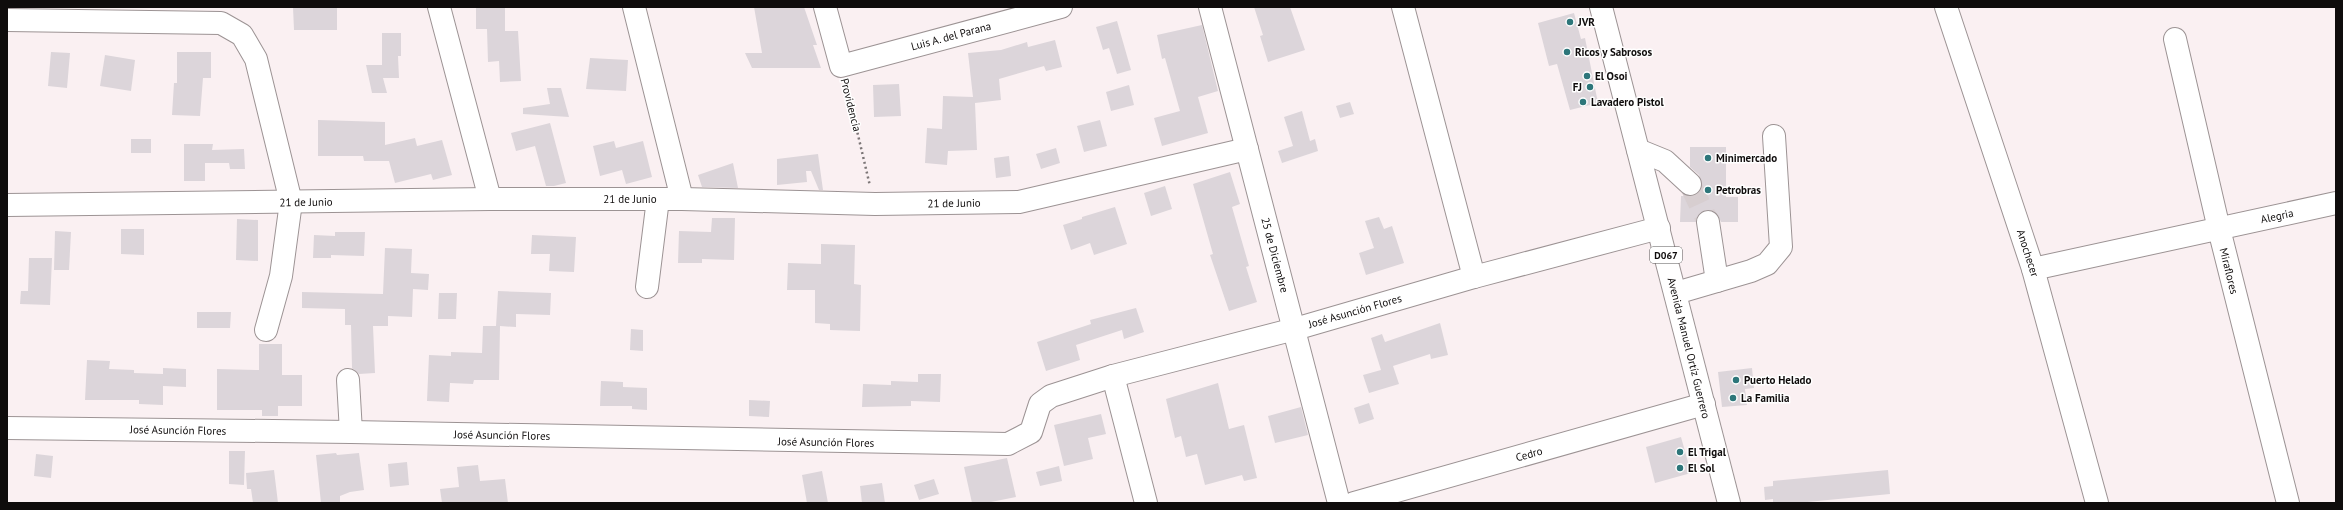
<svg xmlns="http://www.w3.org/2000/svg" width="2343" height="510" viewBox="0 0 2343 510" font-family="'PT Sans',sans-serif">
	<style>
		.building { fill: #dcd5da }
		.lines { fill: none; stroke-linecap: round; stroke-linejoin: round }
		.minor-tunnel { stroke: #d7ced0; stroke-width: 22; stroke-dasharray: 22 11; stroke-linecap: butt }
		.minor-casing { stroke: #9c9394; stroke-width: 24 }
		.major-casing { stroke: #9c9394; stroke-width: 24 }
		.path { stroke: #7c7677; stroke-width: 2.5; stroke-dasharray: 2 3; stroke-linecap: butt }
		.minor { stroke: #fff; stroke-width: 22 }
		.major { stroke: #fff; stroke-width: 22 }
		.poi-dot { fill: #2d767a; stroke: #fff; stroke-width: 1.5 }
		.labels { text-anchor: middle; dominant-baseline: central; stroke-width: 3; stroke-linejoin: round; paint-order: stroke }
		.shield { fill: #fff; stroke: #575555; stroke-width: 1 }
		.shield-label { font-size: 10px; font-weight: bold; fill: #0f0c0c }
		.poi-label { font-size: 11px; font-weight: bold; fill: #0f0c0c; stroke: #fff; text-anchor: start }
		.street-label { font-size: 11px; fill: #0f0c0c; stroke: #fff }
	</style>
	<rect width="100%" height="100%" fill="#faf0f2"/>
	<!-- building -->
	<g class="building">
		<polygon points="293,7 337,7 337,30 294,30"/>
		<polygon points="476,7 505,7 505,31 518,31 521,81 500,82 499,61 488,62 487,29 476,29"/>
		<polygon points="754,7 804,7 817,45 813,45 821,68 752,68 745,53 762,53"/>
		<polygon points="1254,7 1290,7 1305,50 1268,62 1260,36 1263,35"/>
		<polygon points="1574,13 1581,39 1585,38 1598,103 1570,110 1557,64 1549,66 1538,23"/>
		<polygon points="1117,21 1131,70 1117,74 1109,48 1103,50 1096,27"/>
		<polygon points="1202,25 1218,91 1198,97 1208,133 1162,146 1154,118 1180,111 1165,58 1162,59 1157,35"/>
		<polygon points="382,33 401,33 401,56 398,56 399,78 383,78 387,93 372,93 366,65 382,65"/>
		<polygon points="1055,40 1062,67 1046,71 1044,66 999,79 1001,100 975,103 977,150 948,151 947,165 925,163 927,128 942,129 943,96 973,97 968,53 1001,50 1027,42 1028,47"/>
		<polygon points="51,52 70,53 67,88 48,86"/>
		<polygon points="177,52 211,52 211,78 203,78 200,116 172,115 174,83 177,83"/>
		<polygon points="105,55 135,60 131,91 100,86"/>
		<polygon points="590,58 628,60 626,91 586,89"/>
		<polygon points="899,84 901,116 874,117 873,85"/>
		<polygon points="1129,85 1134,105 1111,111 1106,92"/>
		<polygon points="547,88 561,88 569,117 523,114 523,108 550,104"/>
		<polygon points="1350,102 1354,114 1340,118 1336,106"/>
		<polygon points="1302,111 1310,141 1315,139 1318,151 1282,163 1278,151 1293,146 1284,117"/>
		<polygon points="318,120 385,122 385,145 415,138 417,146 442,140 452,175 433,180 431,174 395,183 389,161 364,161 363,156 318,156"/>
		<polygon points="1100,120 1107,146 1084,152 1077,126"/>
		<polygon points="550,123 566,183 554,186 546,186 535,146 516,151 511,133"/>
		<rect x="131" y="139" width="20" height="14"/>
		<polygon points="614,141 616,148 643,141 652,177 626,184 622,170 600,176 593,146"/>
		<polygon points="184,144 213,144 212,150 244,149 245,169 230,169 229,163 205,163 205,181 184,181"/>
		<polygon points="1690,147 1726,147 1726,197 1738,197 1738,222 1721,222 1717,214 1707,210 1700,213 1696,222 1680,222 1681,196 1694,196 1699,192 1702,186 1699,175 1690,167"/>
		<polygon points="1056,148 1060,163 1041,169 1036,154"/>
		<polygon points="818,154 823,190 819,190 811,171 806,171 807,182 777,185 777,159"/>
		<polygon points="1009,156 1011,176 996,178 994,158"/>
		<polygon points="733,163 738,188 702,187 698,175"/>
		<polygon points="1230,172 1240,204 1232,207 1249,266 1246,267 1257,302 1229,311 1210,255 1213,254 1193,184"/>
		<polygon points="1165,186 1172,209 1151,216 1144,193"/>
		<polygon points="1115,207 1127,244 1094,255 1090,243 1071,250 1063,225 1082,219 1082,217"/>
		<polygon points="1379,217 1384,229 1392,226 1404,263 1366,275 1359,253 1374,248 1365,221"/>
		<polygon points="712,218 735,218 734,260 702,259 702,263 678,263 679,231 711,232"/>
		<polygon points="237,219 258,220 258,261 236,260"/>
		<polygon points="121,229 144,229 144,255 121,254"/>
		<polygon points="55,231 71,232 69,270 54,270"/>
		<polygon points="335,232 365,232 364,256 331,255 331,258 313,258 314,235 335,236"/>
		<polygon points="532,235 576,237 574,272 549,271 550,254 531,254"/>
		<polygon points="821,244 855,245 854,284 861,285 860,331 830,330 830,324 815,323 815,290 787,290 788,263 821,264"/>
		<polygon points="385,248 412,249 411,273 429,274 428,290 413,289 412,317 388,316 388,326 373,326 375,373 359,374 352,368 351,325 345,325 345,309 302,308 302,292 383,294"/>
		<polygon points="29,258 52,258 50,305 20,304 21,291 28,291"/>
		<polygon points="498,291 551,293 550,315 516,314 516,327 500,326 499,380 474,380 473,384 450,383 449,402 427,401 429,355 451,356 451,352 482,353 483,326 496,326"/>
		<polygon points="439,293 457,293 456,319 438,319"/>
		<polygon points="1136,308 1144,332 1124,339 1122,330 1076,345 1080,360 1046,371 1037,342 1091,324 1090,320"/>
		<polygon points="197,312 231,312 230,328 197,328"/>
		<polygon points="1440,323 1448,355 1431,359 1430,354 1393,366 1399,384 1369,393 1363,375 1381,370 1371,338 1382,334 1385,342"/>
		<polygon points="631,329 643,330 643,351 630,350"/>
		<polygon points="259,344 282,344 282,375 302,375 302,406 278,406 278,416 262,416 262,410 217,410 217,369 259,370"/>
		<polygon points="87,360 110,361 109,369 134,370 134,373 163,374 163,368 186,369 186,387 163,386 163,405 139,404 139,400 85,400"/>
		<polygon points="1752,368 1754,388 1745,389 1747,405 1722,407 1718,372"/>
		<polygon points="918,374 941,374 940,402 911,401 911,406 862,407 863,384 891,385 891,381 918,382"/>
		<polygon points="601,381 623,382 623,387 647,388 647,410 632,409 632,406 600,406"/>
		<polygon points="1218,383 1229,429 1244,425 1257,478 1244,481 1242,475 1205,485 1197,454 1186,457 1181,436 1175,438 1166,399"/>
		<polygon points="749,400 770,401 769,417 749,416"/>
		<polygon points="1369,403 1374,419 1359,424 1354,408"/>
		<polygon points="1301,407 1308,435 1275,443 1268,416"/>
		<polygon points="1101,414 1106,434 1088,438 1093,459 1064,466 1054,425"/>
		<polygon points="1681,437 1691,473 1655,483 1646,447"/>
		<polygon points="229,451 245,451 244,485 229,484"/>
		<polygon points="336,453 337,455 359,453 364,490 350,492 340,496 340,503 321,503 316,455"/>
		<polygon points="36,454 53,456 51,478 34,476"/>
		<polygon points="1007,458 1016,497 986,503 972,503 964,467"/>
		<polygon points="407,462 409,485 390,487 388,464"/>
		<polygon points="478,465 480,481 505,479 508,503 442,503 440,489 459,487 457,467"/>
		<polygon points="1059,466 1062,481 1040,486 1036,472"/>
		<polygon points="274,470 278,503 253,503 251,489 247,489 246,473"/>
		<polygon points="1888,470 1890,494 1797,503 1773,503 1773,499 1765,500 1764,487 1773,486 1773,481"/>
		<polygon points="822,471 828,503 807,503 802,475"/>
		<polygon points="934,479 939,494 919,500 914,485"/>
		<polygon points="882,483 885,503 862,503 860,486"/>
	</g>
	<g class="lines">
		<!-- minor-tunnel -->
		<polyline class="minor-tunnel" points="1690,184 1708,222"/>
		<defs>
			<g id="minor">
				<polyline points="439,7 490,199"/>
				<polyline points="634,7 682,199"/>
				<polyline points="825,7 841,66 1061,7"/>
				<polyline points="1210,7 1339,503"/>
				<polyline points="1403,7 1474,277"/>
				<polyline points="1946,7 2033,269 2097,503"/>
				<polyline points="7,20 221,23 242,35 256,59 291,202 281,276 266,330"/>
				<polyline points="2175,39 2219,229 2288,503"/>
				<polyline points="1638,150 1665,161 1690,184"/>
				<polyline points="7,205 490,199 682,199 875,204 1019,202 1247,149"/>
				<polyline points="1708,222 1717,281"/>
				<polyline points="2033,269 2336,203"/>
				<polyline points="647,287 658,199"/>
				<polyline points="1676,293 1751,271 1767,264 1781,247 1774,136"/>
				<polyline points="1113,376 1146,503"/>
				<polyline points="348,380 351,432"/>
				<polyline points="7,428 351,432 1008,444 1031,432 1040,404 1051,396 1113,376 1295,329 1474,277 1659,228"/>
				<polyline points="1354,503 1704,404"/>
			</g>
			<polyline id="major" points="1601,7 1729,503"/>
		</defs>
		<!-- minor casing -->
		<use href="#minor" class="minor-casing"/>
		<!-- major casing -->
		<use href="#major" class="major-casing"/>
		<!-- path -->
		<polyline class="path" points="846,84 870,186"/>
		<!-- minor -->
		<use href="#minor" class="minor"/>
		<!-- major -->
		<use href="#major" class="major"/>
	</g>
	<!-- markers -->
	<g class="poi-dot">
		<circle cx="1570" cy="22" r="4"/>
		<circle cx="1567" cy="52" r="4"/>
		<circle cx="1587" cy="76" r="4"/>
		<circle cx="1590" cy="87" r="4"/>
		<circle cx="1583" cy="102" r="4"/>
		<circle cx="1708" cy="158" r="4"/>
		<circle cx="1708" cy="190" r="4"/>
		<circle cx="1736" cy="380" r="4"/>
		<circle cx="1733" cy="398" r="4"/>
		<circle cx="1680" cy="452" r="4"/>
		<circle cx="1680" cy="468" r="4"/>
	</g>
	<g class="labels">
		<!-- shield labels -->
		<rect class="shield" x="1650" y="247" width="32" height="16" rx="3"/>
		<g class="shield-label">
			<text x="1666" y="255">D067</text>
		</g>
		<!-- poi labels -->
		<g class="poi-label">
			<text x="1578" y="22">JVR</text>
			<text x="1575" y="52">Ricos y Sabrosos</text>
			<text x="1595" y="76">El Osoi</text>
			<text x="1582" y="87" text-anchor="end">FJ</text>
			<text x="1591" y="102">Lavadero Pistol</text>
			<text x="1716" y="158">Minimercado</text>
			<text x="1716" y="190">Petrobras</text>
			<text x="1744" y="380">Puerto Helado</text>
			<text x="1741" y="398">La Familia</text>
			<text x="1688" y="452">El Trigal</text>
			<text x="1688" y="468">El Sol</text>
		</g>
		<!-- street labels -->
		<g class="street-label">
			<text transform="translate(951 36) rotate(-15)">Luis A. del Parana</text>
			<text transform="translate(851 105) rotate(76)">Providencia</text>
			<text x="630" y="199">21 de Junio</text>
			<text transform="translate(306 202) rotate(-1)">21 de Junio</text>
			<text transform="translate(954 203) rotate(-1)">21 de Junio</text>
			<text transform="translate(2277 216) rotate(-12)">Alegria</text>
			<text transform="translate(2028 253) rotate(72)">Anochecer</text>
			<text transform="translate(1275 255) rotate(75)">25 de Diciembre</text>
			<text transform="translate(2229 271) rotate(76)">Miraflores</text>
			<text transform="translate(1355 311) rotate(-16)">José Asunción Flores</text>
			<text transform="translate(1689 348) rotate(76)">Avenida Manuel Ortíz Guerrero</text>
			<text transform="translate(178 430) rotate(1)">José Asunción Flores</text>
			<text transform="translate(502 435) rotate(1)">José Asunción Flores</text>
			<text transform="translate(826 442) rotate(1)">José Asunción Flores</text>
			<text transform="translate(1529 454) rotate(-16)">Cedro</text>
		</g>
	</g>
	<!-- border -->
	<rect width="2343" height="510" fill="none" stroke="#0f0c0c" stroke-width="16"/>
</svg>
